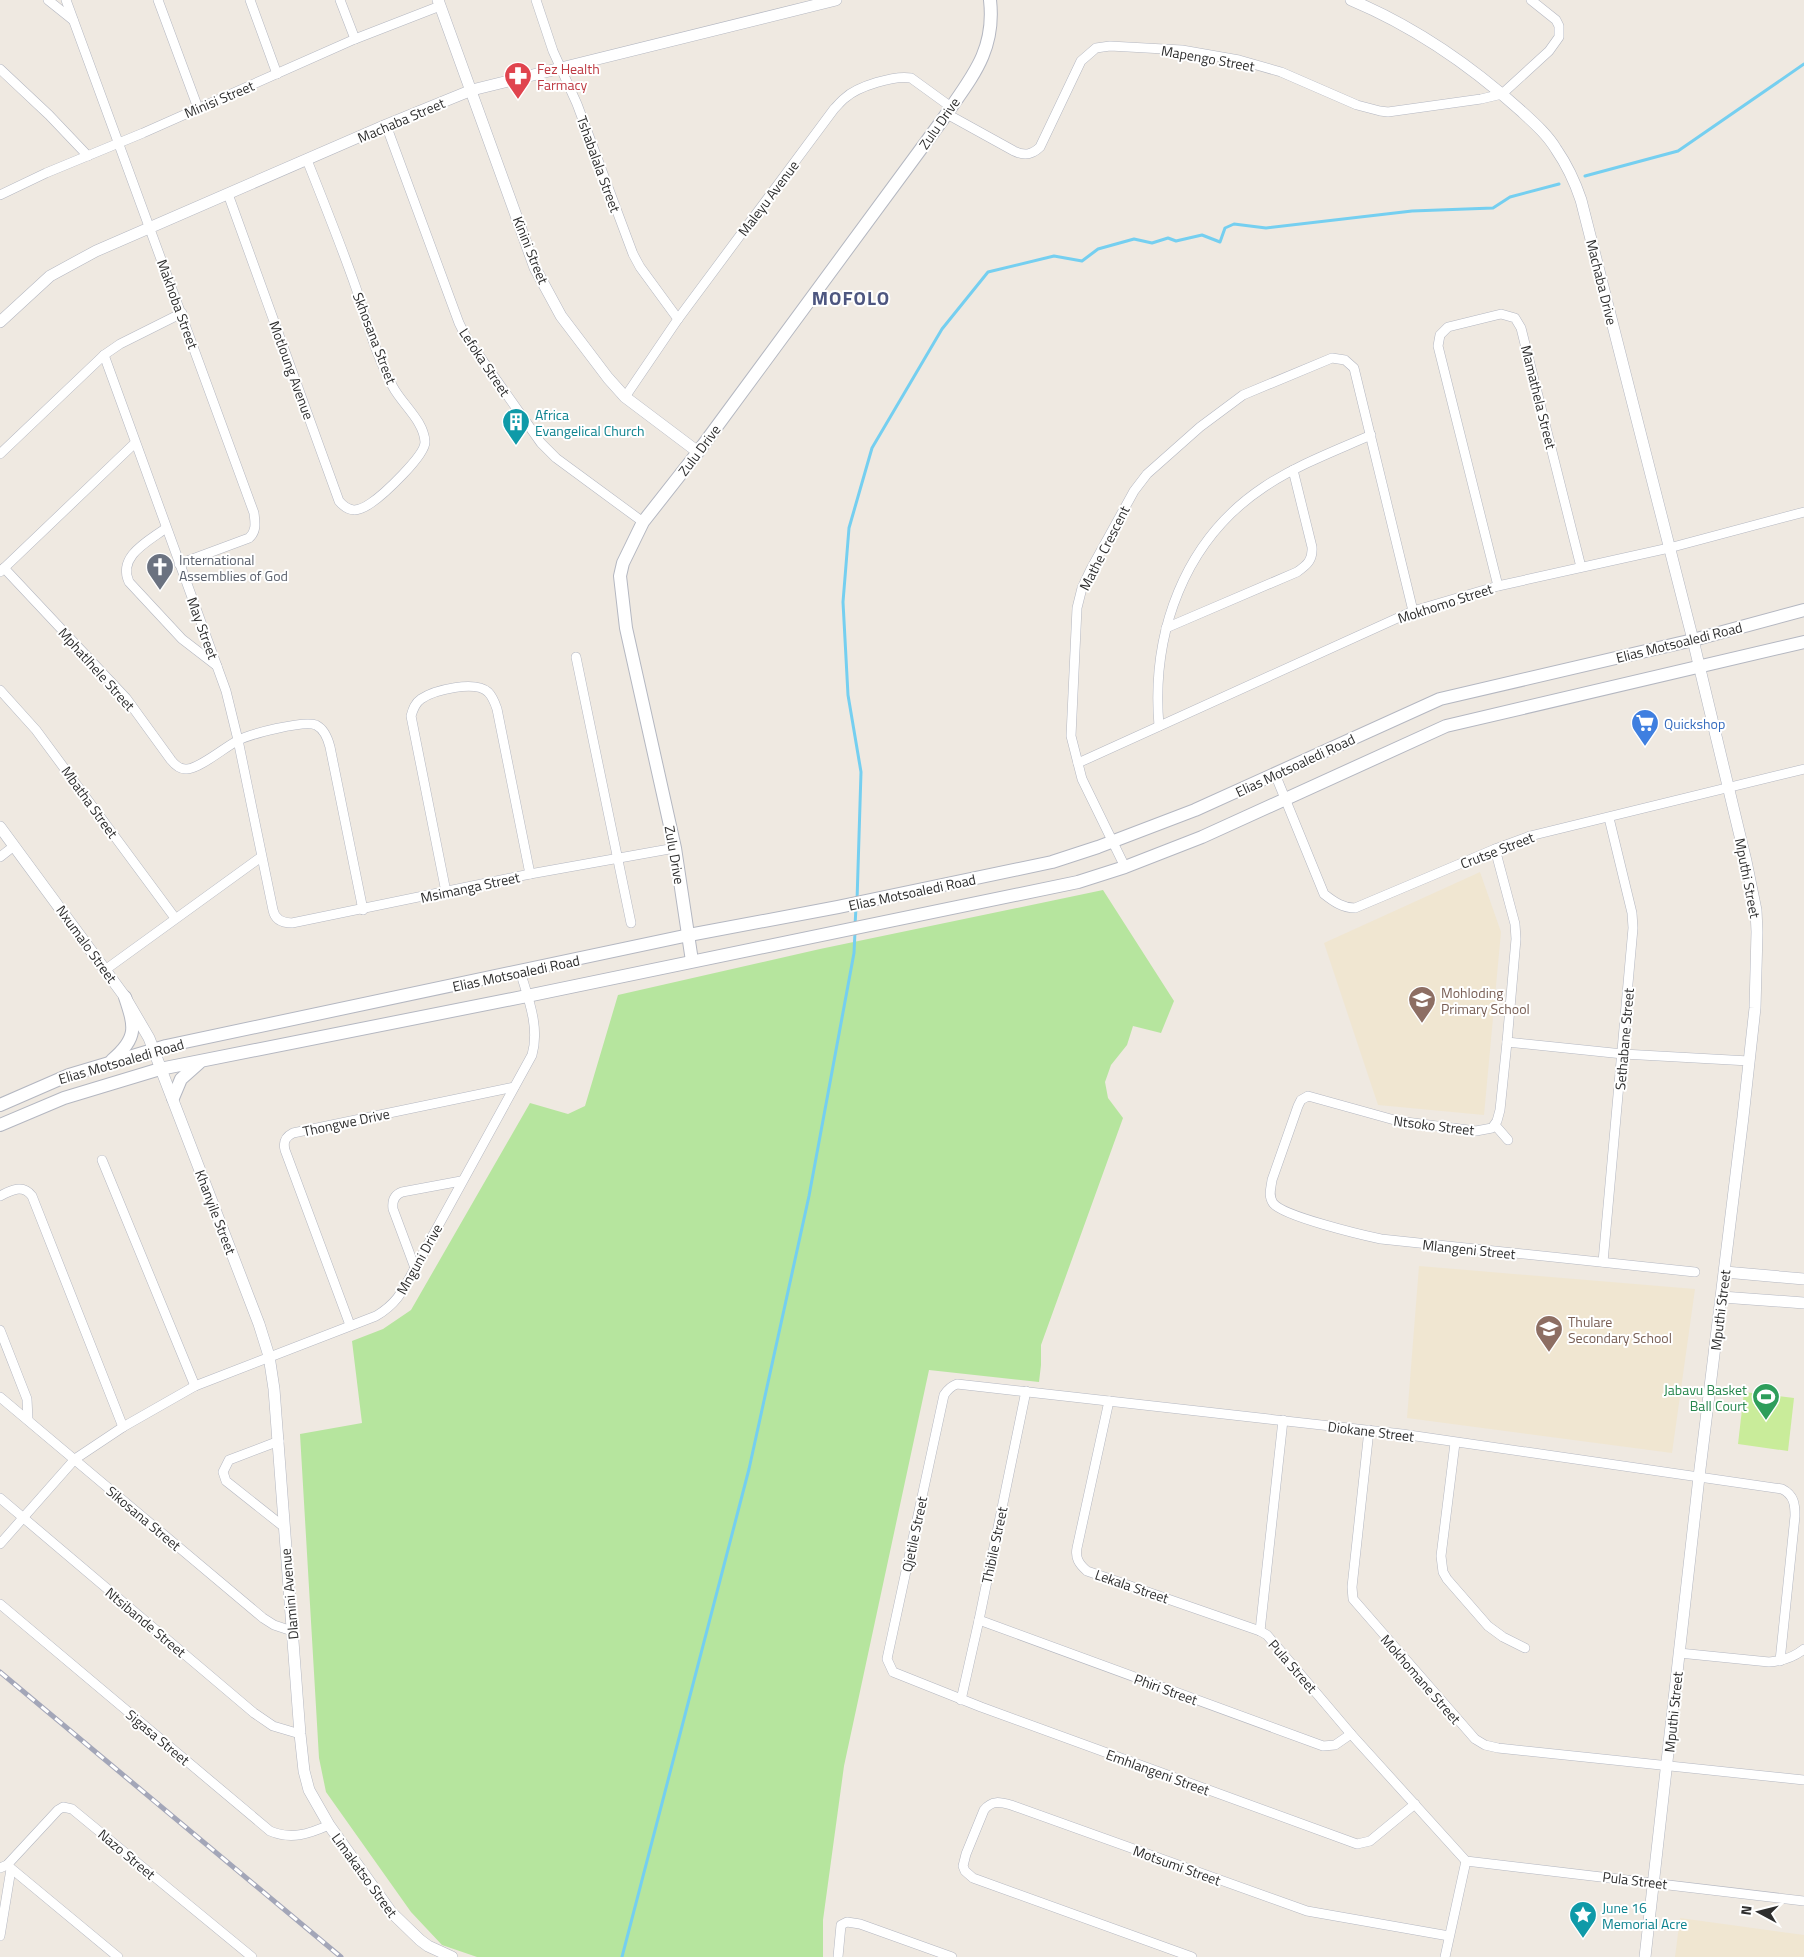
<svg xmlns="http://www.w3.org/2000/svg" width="1804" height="1957" viewBox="0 0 1804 1957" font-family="'Titillium Web',sans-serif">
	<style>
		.education { fill: #f0e6d1 }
		.green { fill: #b6e59e }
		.pitch { fill: #c9ec9a }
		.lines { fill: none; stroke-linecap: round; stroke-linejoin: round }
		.stream { stroke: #75cff0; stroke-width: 3 }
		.minor-casing { stroke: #b4b7c1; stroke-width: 10 }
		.tertiary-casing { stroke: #b4b7c1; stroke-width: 12 }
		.secondary-casing { stroke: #b4b7c1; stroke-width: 14 }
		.minor { stroke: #fff; stroke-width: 9 }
		.tertiary { stroke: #fff; stroke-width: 11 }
		.secondary { stroke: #fff; stroke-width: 12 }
		.rail-casing { stroke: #a3a6b8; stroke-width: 5 }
		.rail { stroke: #fff; stroke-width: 3; stroke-dasharray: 9; stroke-linecap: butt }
		.labels { text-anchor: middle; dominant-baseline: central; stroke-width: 4; stroke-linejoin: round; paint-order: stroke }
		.street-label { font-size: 14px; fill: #2e2e2e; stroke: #fff }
		.health-label { font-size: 14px; fill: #be3a42; stroke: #fff; text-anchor: start }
		.culture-label { font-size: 14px; fill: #0d838f; stroke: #fff; text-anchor: start }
		.worship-label { font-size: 14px; fill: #5b616d; stroke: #fff; text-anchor: start }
		.shop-label { font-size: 14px; fill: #366cbe; stroke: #fff; text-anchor: start }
		.education-label { font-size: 14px; fill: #785e54; stroke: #fff; text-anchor: start }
		.leisure-label { font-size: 14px; fill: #27864d; stroke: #fff; text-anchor: end }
		.district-label { font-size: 19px; font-weight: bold; letter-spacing: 1px; fill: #4d5680; stroke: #fff }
	</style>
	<rect width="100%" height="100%" fill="#efe9e1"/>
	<!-- education -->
	<g class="education">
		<polygon points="1480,872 1501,932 1484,1115 1378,1105 1324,943"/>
		<polygon points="1419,1266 1695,1289 1672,1453 1407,1418"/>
		<polygon points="1680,1918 1804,1935 1804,1957 1675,1957"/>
	</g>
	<!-- green -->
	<polygon class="green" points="1103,890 1174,1001 1161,1033 1133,1026 1127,1045 1111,1065 1105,1082 1108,1098 1123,1118 1041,1345 1041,1365 1039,1382 929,1370 844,1766 823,1920 823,1957 477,1957 442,1945 411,1912 326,1792 319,1758 300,1434 362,1423 352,1341 383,1329 411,1310 530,1103 568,1114 585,1106 618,995 820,949"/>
	<!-- pitch -->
	<polygon class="pitch" points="1744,1392 1794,1398 1788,1451 1738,1444"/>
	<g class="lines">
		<!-- stream -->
		<g class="stream">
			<polyline points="1585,176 1678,151 1804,64"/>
			<polyline points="857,901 861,772 848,695 843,602 849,528 872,448 942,329 988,272 1054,256 1082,261 1098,249 1134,239 1152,243 1168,238 1176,241 1202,235 1220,242 1225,228 1234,224 1266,228 1412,211 1493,208 1510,197 1559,184"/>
			<polyline points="855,926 856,907"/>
			<polyline points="622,1957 749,1469 809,1196 854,953 855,932"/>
		</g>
		<defs>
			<g id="minor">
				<polyline points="48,0 73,20"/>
				<path d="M66 0 254 513C255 522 257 531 249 538L179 564"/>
				<polyline points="158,0 198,108"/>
				<polyline points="250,0 277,74"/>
				<polyline points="340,0 355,39"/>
				<polyline points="536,0 553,51 577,104 633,254 640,267 678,319"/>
				<polyline points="0,69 49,115 88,156"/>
				<path d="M947 114 1014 151C1024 156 1032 155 1040 147L1081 61 1096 48 1110 46 1182 50 1239 60 1281 72 1357 105 1380 111 1388 112 1481 99 1502 94 1549 51 1559 37V26L1556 20 1531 0"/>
				<polyline points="386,125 459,323 466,337 541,443 556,458 643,522"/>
				<path d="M228 194 339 501C349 513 358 512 371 503 383 495 425 456 425 442 424 421 402 404 393 387 376 356 367 321 356 288 341 245 324 203 307 160"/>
				<polyline points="0,195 46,173 143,133 355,39 440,6"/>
				<path d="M104 355 226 691 238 740 273 910C275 920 283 923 292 923L530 874 675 848"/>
				<path d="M625 397 678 319 834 109C838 105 841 101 845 98 858 86 895 75 911 78L951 107"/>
				<polyline points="0,454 104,355 120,344 182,313"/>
				<path d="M166 528C149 541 117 556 129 582L182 639 217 666"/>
				<path d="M4 568 126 698 171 760C175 765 180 770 187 769 199 769 225 747 237 741 249 734 304 720 316 725 324 729 328 739 330 747L363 910"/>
				<polyline points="0,572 135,443"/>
				<polyline points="1498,586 1438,346 1440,335 1448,327 1501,314 1515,318 1521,328 1581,567"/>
				<path d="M1166 628 1297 572C1307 565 1313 560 1312 547L1293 470"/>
				<polyline points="576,657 631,923"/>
				<polyline points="0,690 36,730 175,918"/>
				<path d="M1159 726C1151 633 1184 540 1264 487 1297 465 1335 451 1371 435"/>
				<polyline points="1078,763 1413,611 1498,586 1669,548 1804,512"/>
				<path d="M1275 774 1324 894C1334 902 1343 908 1355 908L1495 849 1530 836 1804 769"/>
				<path d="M1495 849 1515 924 1516 939 1507 1042 1500 1110 1497 1121 1492 1128 1476 1131 1398 1121 1308 1096 1301 1100 1298 1106 1272 1180C1271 1188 1268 1196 1273 1203 1282 1216 1362 1235 1381 1239L1695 1272"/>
				<polyline points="0,857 14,846"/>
				<polyline points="1125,867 1082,779 1071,736 1077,608 1082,588 1091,569 1134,491 1147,474 1200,427 1243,395 1332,358 1345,360 1354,368 1413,611"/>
				<path d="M446 892 411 716C413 709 415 703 421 699 434 690 475 680 488 692 493 697 495 703 497 709L530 874"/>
				<polyline points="105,970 261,857"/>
				<polyline points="1507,1042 1623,1054 1749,1061"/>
				<polyline points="1495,1125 1508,1140"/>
				<polyline points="102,1160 195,1386"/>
				<path d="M0 1196C11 1190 23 1184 32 1196L123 1427"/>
				<polyline points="1603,1262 1633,928 1632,913 1609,818"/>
				<path d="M415 1268 393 1209C392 1201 394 1195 402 1192L461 1181"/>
				<path d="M350 1325 285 1150C283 1142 285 1137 293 1133L514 1087"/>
				<polyline points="0,1330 27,1399 28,1420"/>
				<polyline points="0,1397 263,1618 274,1625 292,1631"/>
				<path d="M1109 1401 1077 1548C1075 1558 1079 1564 1087 1571L1260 1631 1267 1635 1351 1734 1466 1861 1804 1901"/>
				<polyline points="1369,1430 1352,1587 1353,1599 1475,1739 1485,1745 1498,1748 1804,1780"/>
				<polyline points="279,1441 229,1460 223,1472 226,1481 284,1527"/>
				<polyline points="1455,1443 1441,1556 1443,1572 1447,1579 1488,1626 1503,1637 1525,1648"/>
				<polyline points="0,1498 254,1713 273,1726 300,1734"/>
				<path d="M0 1544 75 1459 123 1427 195 1386 376 1316C398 1303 403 1290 415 1268L532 1055C540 1027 528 998 520 971"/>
				<path d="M0 1604 270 1831C291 1840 309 1834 329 1825"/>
				<polyline points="979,1620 1323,1746 1335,1745 1351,1734"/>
				<polyline points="1260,1631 1283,1420"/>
				<path d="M1679 1653 1769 1662C1782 1661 1793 1658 1804 1649"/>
				<polyline points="961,1700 979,1620 1026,1391"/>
				<path d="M1415 1804 1370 1841 1357 1844 981 1707 893 1672 887 1659 944 1395C948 1389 951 1386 957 1384L1402 1434 1782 1489C1794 1495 1795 1504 1795 1516L1780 1661"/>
				<polyline points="7,1865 118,1957"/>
				<polyline points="0,1868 7,1865 58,1810 63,1807 72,1809 252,1957"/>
				<polyline points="0,1936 11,1869"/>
				<polyline points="838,1957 841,1925 847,1922 860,1924 952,1957"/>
				<path d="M1192 1957 973 1878 965 1871 963 1866 966 1854 984 1810C992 1800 1000 1802 1011 1805L1307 1911 1449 1936"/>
				<polyline points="1445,1957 1466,1861"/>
			</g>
			<g id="tertiary">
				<polyline points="438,0 535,268 561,316 608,378 625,397 698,452"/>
				<path d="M1351 0C1413 26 1470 65 1520 110 1533 122 1547 134 1556 149 1567 165 1575 182 1581 200L1693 640 1746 861 1756 910 1757 932 1755 1008 1743 1117 1699 1477 1645 1957"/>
				<polyline points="0,322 50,276 96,251 386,125 472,90 836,0"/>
				<polyline points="0,827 125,997 149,1038 259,1324 269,1356 274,1389 300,1734 304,1771 309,1790 329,1825 391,1912 420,1940 428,1946 452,1957"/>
				<polyline points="1725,1272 1804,1279"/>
				<polyline points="1722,1297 1804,1303"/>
			</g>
			<g id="secondary">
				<path d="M692 961 675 848 626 628 620 576 623 563 643 522 698 452 943 119C970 79 996 52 990 0"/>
				<path d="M112 1060C138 1038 135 1027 125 997"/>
				<polyline points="173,1098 181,1079 199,1063"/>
				<polyline points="0,1105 69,1075 166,1046 689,935 838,907 1052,862 1098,847 1195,810 1440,699 1693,640 1804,610"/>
				<polyline points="0,1125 64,1098 160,1069 527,996 1078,882 1125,867 1202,837 1446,726 1804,642"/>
			</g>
		</defs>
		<!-- minor casing -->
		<use href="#minor" class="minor-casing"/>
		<!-- tertiary casing -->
		<use href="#tertiary" class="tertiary-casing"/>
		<!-- secondary casing -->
		<use href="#secondary" class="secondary-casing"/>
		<!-- minor -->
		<use href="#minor" class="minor"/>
		<!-- tertiary -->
		<use href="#tertiary" class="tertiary"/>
		<!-- secondary -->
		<use href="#secondary" class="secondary"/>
		<defs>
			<polyline id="rail" points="0,1672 341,1957"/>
		</defs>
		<!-- rail casing -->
		<use href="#rail" class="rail-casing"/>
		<!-- rail -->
		<use href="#rail" class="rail"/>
	</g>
	<!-- icons -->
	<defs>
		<symbol id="pharmacy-pin" viewBox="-11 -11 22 30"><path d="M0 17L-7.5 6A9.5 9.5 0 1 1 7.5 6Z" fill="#e0444e" stroke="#fff"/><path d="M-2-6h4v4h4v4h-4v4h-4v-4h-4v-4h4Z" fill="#fff"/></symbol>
		<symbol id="building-pin" viewBox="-11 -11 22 30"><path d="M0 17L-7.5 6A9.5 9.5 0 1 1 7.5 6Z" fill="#0f9aa8" stroke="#fff"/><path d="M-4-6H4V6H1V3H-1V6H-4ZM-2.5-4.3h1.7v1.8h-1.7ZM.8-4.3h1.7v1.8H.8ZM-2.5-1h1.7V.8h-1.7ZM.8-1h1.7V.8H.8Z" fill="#fff"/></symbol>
		<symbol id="church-pin" viewBox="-11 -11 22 30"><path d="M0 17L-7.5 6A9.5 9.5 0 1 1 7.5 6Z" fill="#6b7280" stroke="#fff"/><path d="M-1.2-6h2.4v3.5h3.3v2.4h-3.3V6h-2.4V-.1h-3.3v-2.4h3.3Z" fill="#fff"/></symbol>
		<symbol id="supermarket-pin" viewBox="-11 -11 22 30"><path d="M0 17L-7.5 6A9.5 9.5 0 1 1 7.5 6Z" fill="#3f7fe0" stroke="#fff"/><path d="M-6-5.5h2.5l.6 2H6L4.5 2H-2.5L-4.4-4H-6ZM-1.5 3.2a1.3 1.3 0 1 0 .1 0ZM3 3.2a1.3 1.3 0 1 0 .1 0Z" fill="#fff"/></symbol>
		<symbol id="school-pin" viewBox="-11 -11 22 30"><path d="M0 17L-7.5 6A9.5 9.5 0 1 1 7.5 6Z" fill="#8d6e63" stroke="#fff"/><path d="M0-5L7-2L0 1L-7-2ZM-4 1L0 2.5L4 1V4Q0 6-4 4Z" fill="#fff"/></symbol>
		<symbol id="stadium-pin" viewBox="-11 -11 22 30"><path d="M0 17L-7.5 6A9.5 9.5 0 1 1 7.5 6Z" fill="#2e9e5b" stroke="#fff"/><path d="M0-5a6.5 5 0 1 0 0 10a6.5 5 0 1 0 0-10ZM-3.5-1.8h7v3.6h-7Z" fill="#fff"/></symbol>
		<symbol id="sight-pin" viewBox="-11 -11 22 30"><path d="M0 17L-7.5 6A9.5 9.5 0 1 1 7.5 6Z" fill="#0f9aa8" stroke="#fff"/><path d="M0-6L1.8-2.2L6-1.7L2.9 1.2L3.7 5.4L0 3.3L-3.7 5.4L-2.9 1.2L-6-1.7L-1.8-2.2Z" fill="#fff"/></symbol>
	</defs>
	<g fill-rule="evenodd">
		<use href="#pharmacy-pin" x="502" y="60" width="32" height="43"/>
		<use href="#building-pin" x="500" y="406" width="32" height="43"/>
		<use href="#church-pin" x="144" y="551" width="32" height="43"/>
		<use href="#supermarket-pin" x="1629" y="707" width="32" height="43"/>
		<use href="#school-pin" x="1406" y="984" width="32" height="43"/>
		<use href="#school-pin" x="1533" y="1313" width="32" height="43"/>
		<use href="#stadium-pin" x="1750" y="1381" width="32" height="43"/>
		<use href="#sight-pin" x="1567" y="1899" width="32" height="43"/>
	</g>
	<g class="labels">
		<!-- street labels -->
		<g class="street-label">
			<text transform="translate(1208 58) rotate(10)">Mapengo Street</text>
			<text transform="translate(219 99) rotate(-23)">Minisi Street</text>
			<text transform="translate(401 120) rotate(-23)">Machaba Street</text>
			<text transform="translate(939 123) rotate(-55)">Zulu Drive</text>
			<text transform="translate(599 164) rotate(70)">Tshabalala Street</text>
			<text transform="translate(768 198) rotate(-53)">Maleyu Avenue</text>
			<text transform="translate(531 250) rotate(68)">Kinini Street</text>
			<text transform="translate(1602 282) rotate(76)">Machaba Drive</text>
			<text transform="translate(178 304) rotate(70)">Makhoba Street</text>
			<text transform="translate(375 338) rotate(69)">Skhosana Street</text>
			<text transform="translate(485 362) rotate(56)">Lefoka Street</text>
			<text transform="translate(292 370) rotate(70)">Motloung Avenue</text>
			<text transform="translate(1539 397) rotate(76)">Mamathela Street</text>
			<text transform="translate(699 450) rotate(-53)">Zulu Drive</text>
			<text transform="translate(1104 548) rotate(-63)">Mathe Crescent</text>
			<text transform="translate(1445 603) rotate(-18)">Mokhomo Street</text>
			<text transform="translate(203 628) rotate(70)">May Street</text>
			<text transform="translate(1679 642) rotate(-14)">Elias Motsoaledi Road</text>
			<text transform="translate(97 669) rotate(48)">Mphatlhele Street</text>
			<text transform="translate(1295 765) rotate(-25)">Elias Motsoaledi Road</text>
			<text transform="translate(90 802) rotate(54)">Mbatha Street</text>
			<text transform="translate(1497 850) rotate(-21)">Crutse Street</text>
			<text transform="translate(675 855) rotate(80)">Zulu Drive</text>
			<text transform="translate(1748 878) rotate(79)">Mputhi Street</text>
			<text transform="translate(470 887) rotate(-12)">Msimanga Street</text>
			<text transform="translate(912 892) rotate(-12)">Elias Motsoaledi Road</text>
			<text transform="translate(87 944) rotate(54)">Nxumalo Street</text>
			<text transform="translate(516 973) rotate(-12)">Elias Motsoaledi Road</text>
			<text transform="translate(1624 1039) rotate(-85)">Sethabane Street</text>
			<text transform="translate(121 1061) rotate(-16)">Elias Motsoaledi Road</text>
			<text transform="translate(346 1122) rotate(-12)">Thongwe Drive</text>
			<text transform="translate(1434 1125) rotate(7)">Ntsoko Street</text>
			<text transform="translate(216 1212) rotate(69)">Khanyile Street</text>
			<text transform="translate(1469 1249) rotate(6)">Mlangeni Street</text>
			<text transform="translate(419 1259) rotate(-61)">Mnguni Drive</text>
			<text transform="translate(1720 1310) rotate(-83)">Mputhi Street</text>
			<text transform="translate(1371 1431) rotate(7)">Diokane Street</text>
			<text transform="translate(144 1518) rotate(40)">Sikosana Street</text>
			<text transform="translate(914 1534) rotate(-78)">Qjetile Street</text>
			<text transform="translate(994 1545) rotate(-78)">Thibile Street</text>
			<text transform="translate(1132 1586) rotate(19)">Lekala Street</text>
			<text transform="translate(289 1594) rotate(-95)">Dlamini Avenue</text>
			<text transform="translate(146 1622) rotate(40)">Ntsibande Street</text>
			<text transform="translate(1293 1666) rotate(49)">Pula Street</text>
			<text transform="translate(1421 1679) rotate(49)">Mokhomane Street</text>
			<text transform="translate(1166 1689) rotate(20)">Phiri Street</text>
			<text transform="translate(1673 1712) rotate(-84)">Mputhi Street</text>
			<text transform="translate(158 1737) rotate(40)">Sigasa Street</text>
			<text transform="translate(1158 1772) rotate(20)">Emhlangeni Street</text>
			<text transform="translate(127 1854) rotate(40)">Nazo Street</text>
			<text transform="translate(1177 1865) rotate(20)">Motsumi Street</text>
			<text transform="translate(365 1875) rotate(54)">Limakatso Street</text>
			<text transform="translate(1635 1880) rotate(7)">Pula Street</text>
		</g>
		<!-- health labels -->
		<g class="health-label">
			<text x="537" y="68">Fez Health<tspan x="537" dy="16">Farmacy</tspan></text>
		</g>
		<!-- culture labels -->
		<g class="culture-label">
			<text x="535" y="414">Africa<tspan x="535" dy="16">Evangelical Church</tspan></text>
			<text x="1602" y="1907">June 16<tspan x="1602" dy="16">Memorial Acre</tspan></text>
		</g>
		<!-- worship labels -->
		<g class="worship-label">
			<text x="179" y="559">International<tspan x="179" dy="16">Assemblies of God</tspan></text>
		</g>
		<!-- shop labels -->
		<g class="shop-label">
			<text x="1664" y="723">Quickshop</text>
		</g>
		<!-- education labels -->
		<g class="education-label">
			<text x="1441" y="992">Mohloding<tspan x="1441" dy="16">Primary School</tspan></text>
			<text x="1568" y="1321">Thulare<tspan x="1568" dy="16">Secondary School</tspan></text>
		</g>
		<!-- leisure labels -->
		<g class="leisure-label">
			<text x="1747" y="1389">Jabavu Basket<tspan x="1747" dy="16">Ball Court</tspan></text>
		</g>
		<!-- district labels -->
		<g class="district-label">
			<text x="851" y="297">MOFOLO</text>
		</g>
	</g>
	<!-- north arrow -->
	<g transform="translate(1759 1912) rotate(277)" stroke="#ffffff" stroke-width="4" paint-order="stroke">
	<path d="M0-4L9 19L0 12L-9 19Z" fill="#2e2e2e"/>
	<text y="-8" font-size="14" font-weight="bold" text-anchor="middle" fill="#2e2e2e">N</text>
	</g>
</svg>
